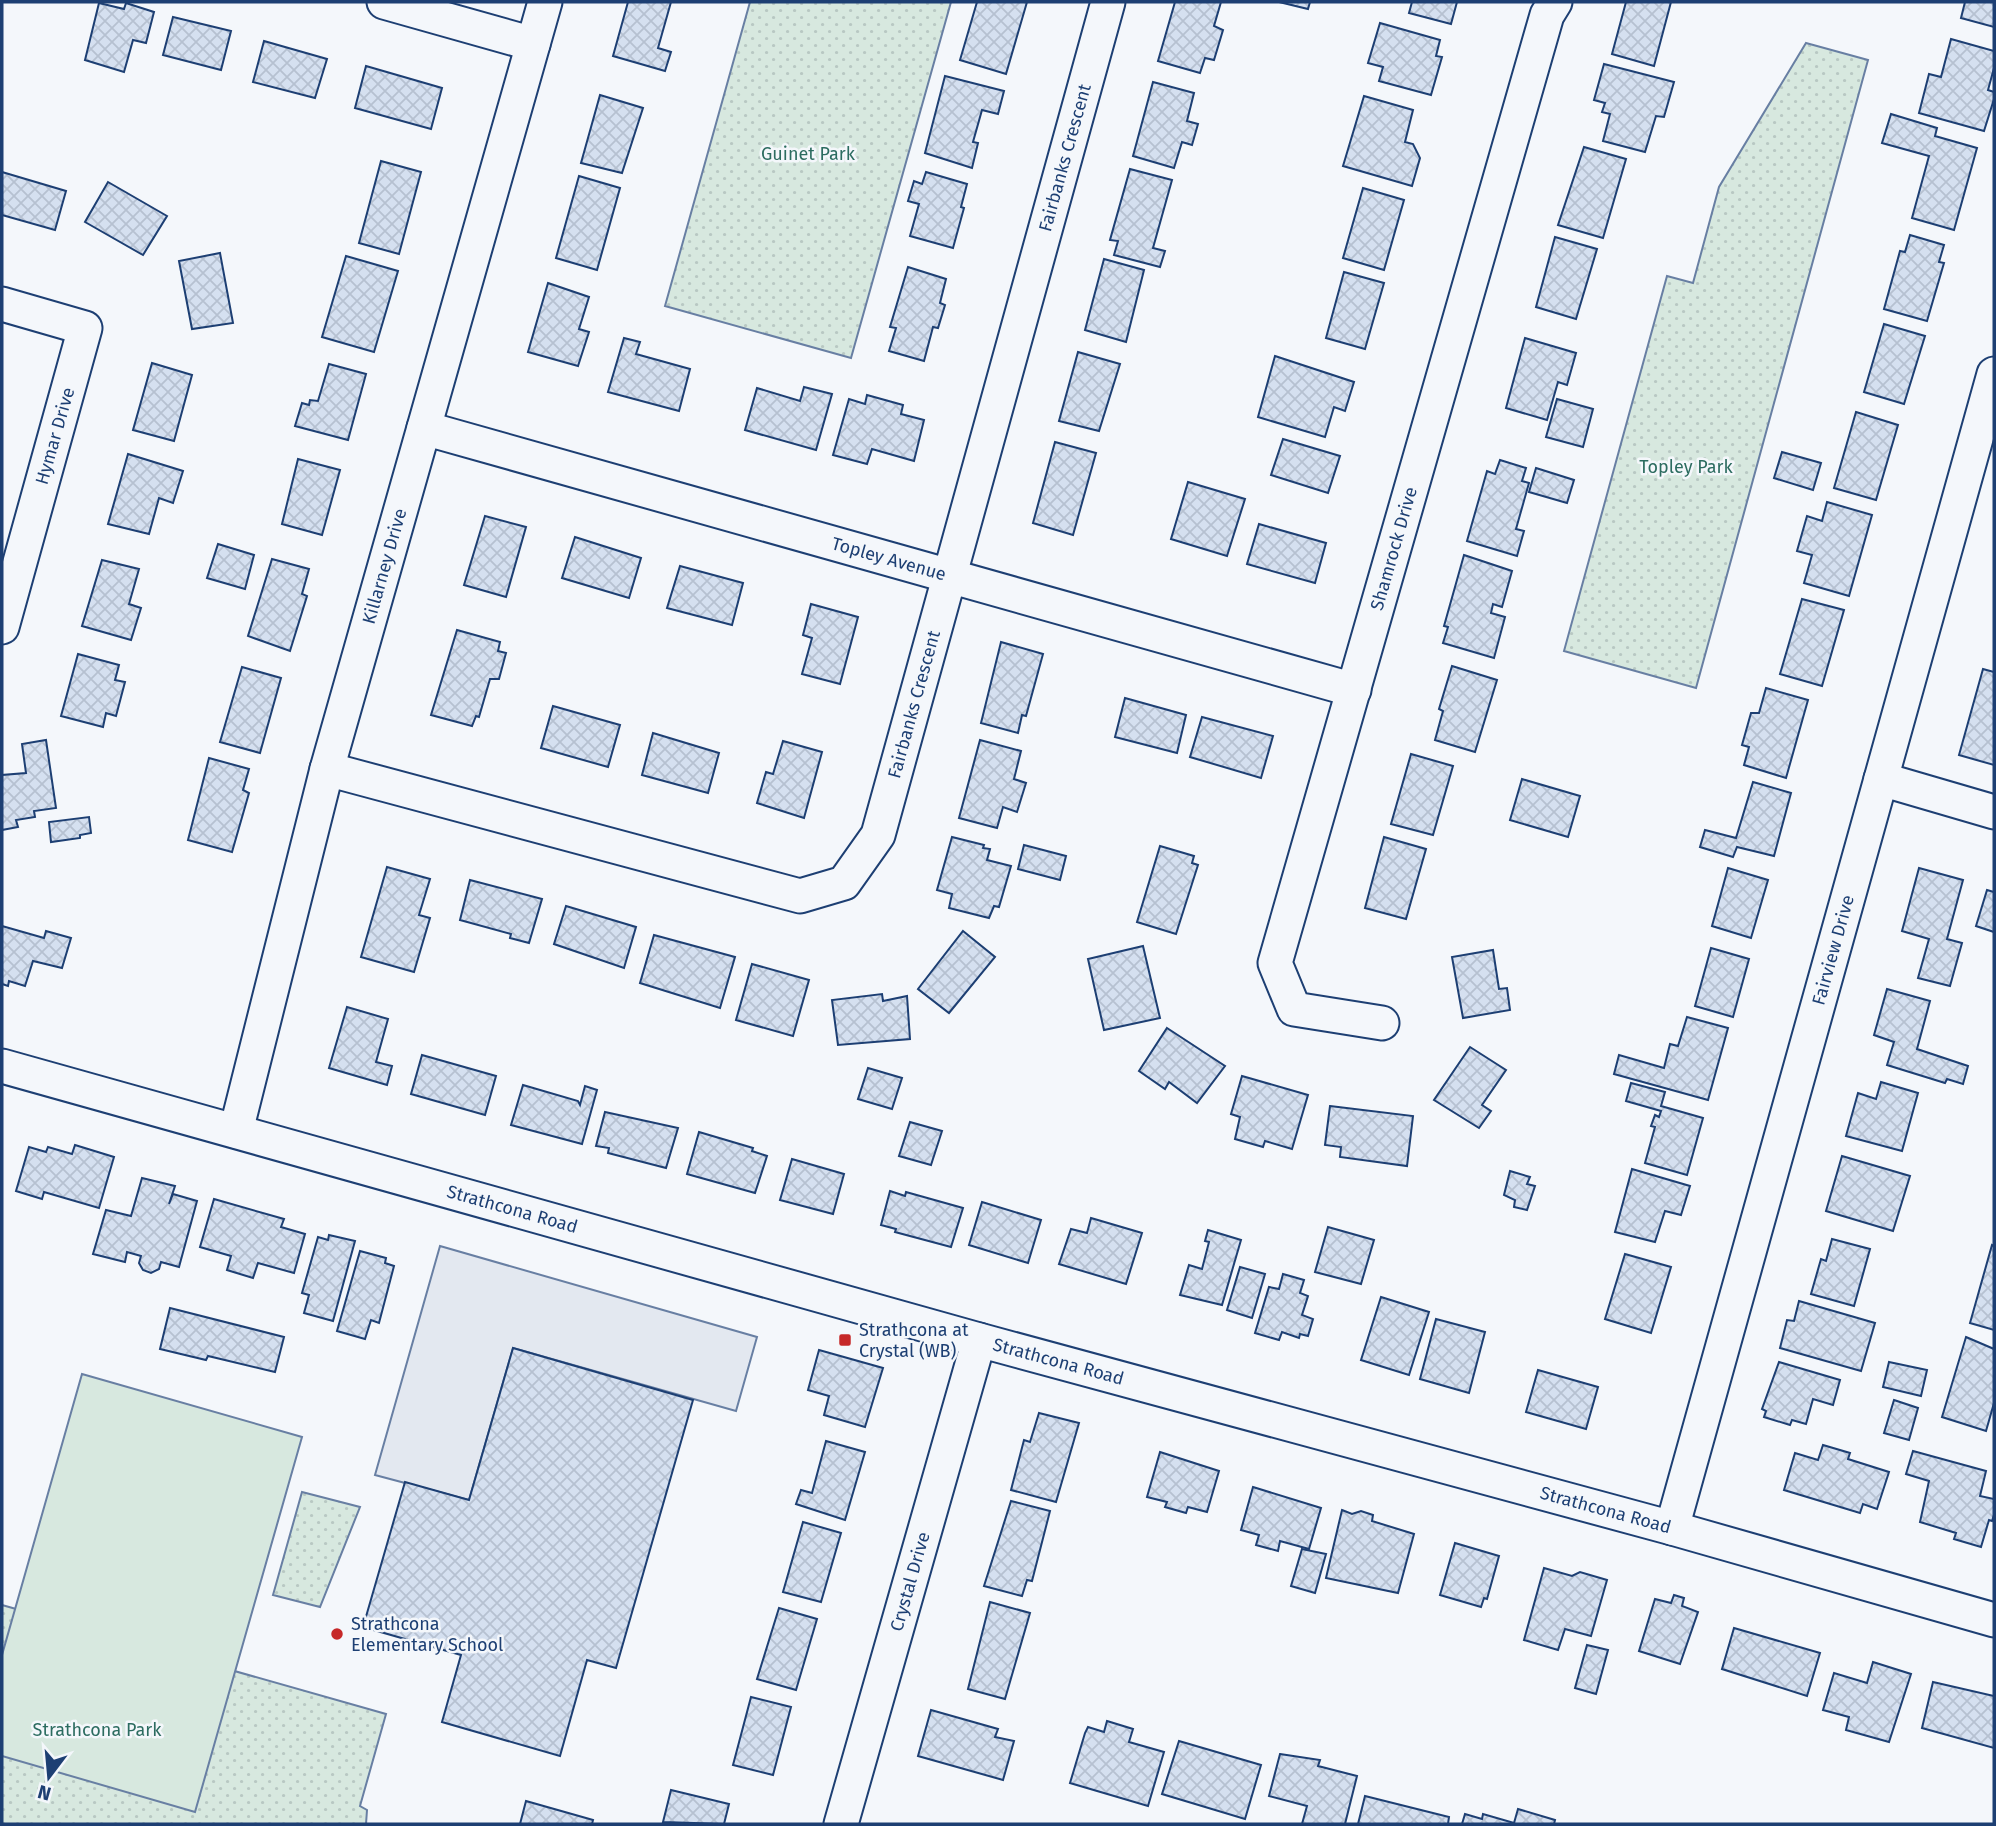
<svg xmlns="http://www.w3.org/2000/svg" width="1996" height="1826" viewBox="0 0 1996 1826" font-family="'Fira Sans',sans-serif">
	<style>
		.park { fill: url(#park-dots); stroke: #687fa3; stroke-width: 2 }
		.pitch { fill: #d7e8df; stroke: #687fa3; stroke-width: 2 }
		.parking { fill: #e3e8f0; stroke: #687fa3; stroke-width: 2 }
		.building { fill: url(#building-cross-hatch); stroke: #1d3f73; stroke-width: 2 }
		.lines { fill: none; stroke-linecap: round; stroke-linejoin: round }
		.minor-casing { stroke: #1d3f73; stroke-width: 37 }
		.minor { stroke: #f4f7fb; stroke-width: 33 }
		.poi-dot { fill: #c62828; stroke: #f4f7fb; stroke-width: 2.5 }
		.labels { text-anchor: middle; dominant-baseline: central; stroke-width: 5; stroke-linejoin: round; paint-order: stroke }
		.park-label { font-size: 18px; fill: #2c6c60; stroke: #f4f7fb }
		.street-label { font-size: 18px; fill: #1d3f73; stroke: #f4f7fb }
		.poi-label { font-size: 18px; fill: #1d3f73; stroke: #f4f7fb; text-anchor: start }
	</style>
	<defs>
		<pattern id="park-dots" width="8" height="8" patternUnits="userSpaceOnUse" patternTransform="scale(1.75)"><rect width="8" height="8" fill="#d7e8df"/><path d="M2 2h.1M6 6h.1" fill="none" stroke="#b8c8c3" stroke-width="1.8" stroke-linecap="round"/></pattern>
		<pattern id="building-cross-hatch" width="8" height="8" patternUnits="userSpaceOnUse" patternTransform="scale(1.75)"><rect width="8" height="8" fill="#d5e0f0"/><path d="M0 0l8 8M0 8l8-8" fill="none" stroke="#b6c1d1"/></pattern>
	</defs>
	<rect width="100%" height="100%" fill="#f4f7fb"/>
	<!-- park -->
	<g class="park">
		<polygon points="750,2 951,2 851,358 665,306"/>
		<polygon points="1806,43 1868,60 1696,688 1564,651 1667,276 1693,283 1719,187"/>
		<polygon points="302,1492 360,1507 320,1607 273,1595"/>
		<polygon points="2,1605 386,1714 360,1806 367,1810 366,1824 2,1824"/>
	</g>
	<!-- pitch -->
	<polygon class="pitch" points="82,1374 302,1437 195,1812 2,1756 2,1655"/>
	<!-- parking -->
	<polygon class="parking" points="440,1246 757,1337 736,1411 513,1348 469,1500 375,1475"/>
	<!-- building -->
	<g class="building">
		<polygon points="628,2 671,2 658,48 671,52 665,71 613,56"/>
		<polygon points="977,2 1027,2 1006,74 960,60"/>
		<polygon points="1175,2 1221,2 1214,26 1223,30 1214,60 1205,58 1200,73 1158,61"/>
		<polygon points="1279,2 1310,2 1308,9"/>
		<polygon points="1412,2 1457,2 1451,24 1409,13"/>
		<polygon points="1626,2 1671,2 1654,66 1612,54"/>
		<polygon points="1965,2 1994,2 1994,27 1961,18"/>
		<polygon points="99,3 124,9 126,3 154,12 146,43 133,40 124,72 85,60"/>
		<polygon points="173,17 231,31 221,70 163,55"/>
		<polygon points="1380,23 1440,40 1436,56 1442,57 1431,95 1379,81 1383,67 1368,63"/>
		<polygon points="1951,39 1994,51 1994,68 1988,90 1994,92 1994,99 1984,131 1919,113 1929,74 1941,77"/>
		<polygon points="264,41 327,59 315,98 253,82"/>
		<polygon points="1604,64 1674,82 1664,117 1656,116 1645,152 1603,141 1610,114 1602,112 1605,103 1594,100"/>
		<polygon points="366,66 442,88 431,129 355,108"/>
		<polygon points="945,76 1004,91 998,114 982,110 973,142 978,143 972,168 925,153"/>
		<polygon points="1153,82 1194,93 1187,121 1198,124 1192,145 1182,142 1174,168 1133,156"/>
		<polygon points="600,95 643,108 622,173 581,163"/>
		<polygon points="1364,96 1413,110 1405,142 1413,144 1420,158 1412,186 1343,166"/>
		<polygon points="1891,114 1937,128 1935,136 1977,148 1954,230 1912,218 1929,156 1882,143"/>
		<polygon points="1584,147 1626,159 1603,238 1558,225"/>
		<polygon points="381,161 421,172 399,254 359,243"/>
		<polygon points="1130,169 1172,180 1153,248 1165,251 1160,267 1114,255 1118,241 1110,240"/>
		<polygon points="2,172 66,191 55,230 2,215"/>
		<polygon points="926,172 967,184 961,207 964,208 953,248 910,236 919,204 908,201 914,181 922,184"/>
		<polygon points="579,176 620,188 597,270 556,258"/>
		<polygon points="108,182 167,216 143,255 85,222"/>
		<polygon points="1363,188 1404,200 1384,270 1343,258"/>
		<polygon points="1910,235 1944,245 1939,262 1944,263 1927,321 1884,309 1900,251 1905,252"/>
		<polygon points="1555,237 1597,249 1576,319 1536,307"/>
		<polygon points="220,253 233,323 192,329 179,261"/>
		<polygon points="346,256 398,271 374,352 322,337"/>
		<polygon points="1104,259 1144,270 1126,342 1085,330"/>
		<polygon points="908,267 946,279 940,303 945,305 938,328 933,327 924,361 889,351 896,328 890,327"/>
		<polygon points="1344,272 1384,283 1365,349 1326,338"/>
		<polygon points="548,283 589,297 579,329 589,332 578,366 528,352"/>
		<polygon points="1884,324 1925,336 1904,404 1864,392"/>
		<polygon points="624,338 640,342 636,354 690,369 679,411 608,392"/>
		<polygon points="1525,338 1576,353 1567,385 1558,382 1547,420 1506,408"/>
		<polygon points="1078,352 1120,364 1099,431 1059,421"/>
		<polygon points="1275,356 1354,382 1345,411 1334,407 1325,437 1258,417"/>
		<polygon points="152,363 192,375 174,441 133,430"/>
		<polygon points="329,364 366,374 348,440 295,426 302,403 309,405 310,400 318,401"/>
		<polygon points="804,387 832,394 816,450 745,430 757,388 800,401"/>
		<polygon points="867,395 903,405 901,414 924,420 914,461 872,449 867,464 833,455 849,399 865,404"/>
		<polygon points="1557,399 1593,409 1583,447 1546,437"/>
		<polygon points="1856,412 1898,425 1876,500 1834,488"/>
		<polygon points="1283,439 1340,456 1328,493 1271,475"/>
		<polygon points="1055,442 1096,453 1073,535 1033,523"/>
		<polygon points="1782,452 1821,463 1813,490 1774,478"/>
		<polygon points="128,454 183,471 173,503 159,498 149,534 108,524"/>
		<polygon points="298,459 340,470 322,535 282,524"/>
		<polygon points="1500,460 1526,468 1522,481 1529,483 1516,529 1524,531 1517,556 1467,541 1487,471 1495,474"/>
		<polygon points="1536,468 1574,480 1567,503 1529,492"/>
		<polygon points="1188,482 1245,499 1227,556 1171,539"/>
		<polygon points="1827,502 1872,515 1849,596 1804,583 1812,555 1797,551 1807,516 1822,521"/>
		<polygon points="485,516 526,527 506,597 464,585"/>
		<polygon points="1259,524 1326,543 1315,583 1247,564"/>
		<polygon points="575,537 641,558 629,598 562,578"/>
		<polygon points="218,544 254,555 245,589 207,578"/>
		<polygon points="1464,555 1512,571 1502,607 1493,604 1491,613 1505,617 1494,658 1443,643 1448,627 1444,626"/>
		<polygon points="272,559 309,569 302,594 307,596 290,651 248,636"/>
		<polygon points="102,560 139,569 129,604 141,608 131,640 82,626"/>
		<polygon points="680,566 743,583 732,625 667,608"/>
		<polygon points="1802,599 1844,610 1822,686 1780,674"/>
		<polygon points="811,604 858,617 840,684 802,674 812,638 803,635"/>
		<polygon points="457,630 500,642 498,651 506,653 499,679 490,679 479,717 476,716 472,726 431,715"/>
		<polygon points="1001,642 1043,654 1026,716 1022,715 1018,733 981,723"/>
		<polygon points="78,654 119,665 115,680 125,682 116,716 106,713 103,727 61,716"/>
		<polygon points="1452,666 1497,680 1475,752 1435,740 1443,711 1439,709"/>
		<polygon points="242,667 281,678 260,753 220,742"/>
		<polygon points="1983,669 1994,672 1994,765 1959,755"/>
		<polygon points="1766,688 1808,700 1786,778 1744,765 1749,747 1742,745 1751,713 1759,713"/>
		<polygon points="1125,698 1186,715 1177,753 1115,737"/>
		<polygon points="553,706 620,725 608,767 541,748"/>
		<polygon points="1202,717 1273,736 1261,778 1190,757"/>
		<polygon points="653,733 719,753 708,793 642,775"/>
		<polygon points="46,740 56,808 34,811 35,817 16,820 18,827 2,830 2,775 26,773 22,744"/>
		<polygon points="980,740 1021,751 1014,779 1026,783 1017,812 1003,807 997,828 959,818"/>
		<polygon points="783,741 822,752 804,818 757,803 766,772 773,774"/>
		<polygon points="1411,754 1453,766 1433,835 1391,824"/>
		<polygon points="209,758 249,769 243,790 249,793 232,852 188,840"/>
		<polygon points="1522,779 1580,796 1568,837 1510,820"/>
		<polygon points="1753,782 1791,793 1774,856 1737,847 1733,857 1700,847 1705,830 1736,838"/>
		<polygon points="89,817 91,833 80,835 80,838 51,842 49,822"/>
		<polygon points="952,837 984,845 983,848 990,849 987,860 1011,866 999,907 994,906 989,918 949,908 952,894 937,890"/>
		<polygon points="1384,837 1426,849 1406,919 1365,908"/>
		<polygon points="1024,845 1066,856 1060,880 1018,869"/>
		<polygon points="1160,846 1194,856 1192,863 1198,865 1176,934 1137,922"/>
		<polygon points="387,867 430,879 419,915 430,918 414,972 361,957"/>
		<polygon points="1728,868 1768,880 1751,938 1712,926"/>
		<polygon points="1919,868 1963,880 1947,939 1962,943 1950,986 1918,978 1929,939 1902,931"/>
		<polygon points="470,880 542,899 529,943 510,938 511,934 460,920"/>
		<polygon points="1987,890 1994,892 1994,932 1976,926"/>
		<polygon points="566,906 636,927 624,968 554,944"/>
		<polygon points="2,926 44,938 46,931 71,938 62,968 33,961 25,986 9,981 8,986 2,984"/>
		<polygon points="963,931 995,957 949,1013 918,989"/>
		<polygon points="654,935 735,957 720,1008 640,983"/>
		<polygon points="1143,946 1160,1018 1104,1030 1088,959"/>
		<polygon points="1711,948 1749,959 1733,1017 1695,1006"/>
		<polygon points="1493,950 1499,989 1507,988 1510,1010 1463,1018 1452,957"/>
		<polygon points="752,964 809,980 793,1036 736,1020"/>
		<polygon points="1887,989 1930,1001 1917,1049 1968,1066 1963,1084 1947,1079 1945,1083 1887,1065 1894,1042 1874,1035"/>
		<polygon points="882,994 883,1001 907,996 910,1039 838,1045 832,1000"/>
		<polygon points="347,1007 388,1019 376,1062 392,1066 387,1085 329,1068"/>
		<polygon points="1687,1017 1728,1028 1708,1100 1614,1074 1619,1055 1664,1068 1670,1044 1678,1046"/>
		<polygon points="1167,1028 1225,1066 1197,1103 1169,1082 1165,1089 1139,1071"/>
		<polygon points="1470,1047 1506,1070 1482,1105 1491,1111 1479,1128 1434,1100"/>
		<polygon points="422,1055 496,1076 485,1115 411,1094"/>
		<polygon points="868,1068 902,1078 892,1109 858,1099"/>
		<polygon points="1242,1076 1308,1095 1292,1149 1265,1141 1263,1147 1235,1139 1240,1117 1231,1114"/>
		<polygon points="1881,1082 1918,1093 1902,1151 1846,1136 1858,1093 1876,1099"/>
		<polygon points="1631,1083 1665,1092 1661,1106 1703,1118 1687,1175 1645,1163 1655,1127 1651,1126 1655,1115 1659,1117 1661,1111 1626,1101"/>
		<polygon points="523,1085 578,1101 580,1105 585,1086 597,1090 582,1144 511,1125"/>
		<polygon points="1330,1106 1413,1116 1407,1166 1340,1157 1341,1147 1325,1145"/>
		<polygon points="605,1112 678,1128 666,1168 608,1153 609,1148 596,1146"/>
		<polygon points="910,1122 942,1131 931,1165 899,1156"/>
		<polygon points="699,1132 753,1148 752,1151 767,1156 755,1193 687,1174"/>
		<polygon points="75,1145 114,1157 99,1208 44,1192 42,1199 16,1191 29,1147 46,1152 48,1147 72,1154"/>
		<polygon points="1842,1156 1910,1176 1893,1231 1826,1211"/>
		<polygon points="792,1159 844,1174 833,1214 780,1200"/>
		<polygon points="1632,1169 1690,1186 1681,1215 1665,1211 1655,1242 1615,1232"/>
		<polygon points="1510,1171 1530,1177 1527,1184 1535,1186 1527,1210 1514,1207 1515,1200 1504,1195"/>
		<polygon points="142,1178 175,1186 169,1204 173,1194 197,1201 179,1267 161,1262 159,1269 151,1273 143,1270 139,1263 141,1256 127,1252 125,1262 93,1254 106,1210 131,1216"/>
		<polygon points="890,1191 905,1196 906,1192 963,1208 951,1247 895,1232 896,1229 881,1225"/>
		<polygon points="214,1199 284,1219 281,1227 305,1234 294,1273 258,1263 253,1278 227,1270 231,1256 200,1247"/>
		<polygon points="982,1202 1041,1220 1028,1263 969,1245"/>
		<polygon points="1091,1218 1142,1233 1126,1284 1059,1264 1071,1229 1087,1233"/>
		<polygon points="1328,1227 1374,1240 1361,1284 1315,1272"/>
		<polygon points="1208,1230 1241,1240 1222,1305 1180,1295 1189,1265 1202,1269 1209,1242 1205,1241"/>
		<polygon points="329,1235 355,1241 333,1321 304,1313 309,1295 302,1293 318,1237 328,1240"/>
		<polygon points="1832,1239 1870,1249 1854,1306 1811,1294 1821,1259 1826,1261"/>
		<polygon points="1992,1245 1994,1246 1994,1330 1970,1323"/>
		<polygon points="360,1251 386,1258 385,1263 394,1266 379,1323 371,1320 365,1339 337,1331"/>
		<polygon points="1625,1254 1671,1267 1651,1333 1605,1319"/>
		<polygon points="1240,1267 1265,1274 1252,1318 1227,1310"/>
		<polygon points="1283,1274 1304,1280 1300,1293 1308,1296 1302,1315 1313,1319 1308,1336 1300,1334 1299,1338 1282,1332 1279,1340 1255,1333 1269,1287 1279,1289"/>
		<polygon points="1381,1297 1429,1312 1409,1375 1361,1360"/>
		<polygon points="1799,1301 1875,1323 1861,1371 1780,1348 1787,1320 1794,1321"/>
		<polygon points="170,1308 284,1337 275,1372 208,1356 206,1360 160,1349"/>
		<polygon points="1436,1319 1485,1332 1469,1393 1420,1379"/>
		<polygon points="1966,1337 1994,1349 1994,1403 1986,1431 1942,1417"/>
		<polygon points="513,1348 693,1400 616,1668 587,1660 560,1756 442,1722 461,1655 363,1627 405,1482 469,1500"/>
		<polygon points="819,1350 883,1368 865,1427 824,1415 829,1396 808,1390"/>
		<polygon points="1779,1362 1840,1380 1833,1405 1813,1399 1806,1424 1792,1420 1790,1425 1764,1417 1766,1411 1762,1409"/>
		<polygon points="1889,1362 1927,1370 1921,1396 1883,1387"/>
		<polygon points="1538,1370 1598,1387 1586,1429 1526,1412"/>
		<polygon points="1894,1400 1918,1408 1909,1440 1884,1433"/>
		<polygon points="1039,1413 1079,1423 1056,1502 1011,1490 1024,1440 1030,1442"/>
		<polygon points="826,1441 865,1452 845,1520 796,1504 801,1490 812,1493"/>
		<polygon points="1823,1445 1850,1453 1848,1459 1889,1472 1877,1509 1863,1504 1860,1513 1784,1490 1795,1453 1818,1460"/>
		<polygon points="1913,1451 1986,1471 1980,1496 1994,1499 1994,1515 1992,1521 1989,1520 1981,1547 1954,1539 1956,1533 1920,1522 1929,1481 1906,1474"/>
		<polygon points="1160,1452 1219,1471 1207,1512 1188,1507 1186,1513 1165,1507 1167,1502 1147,1497"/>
		<polygon points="1253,1487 1321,1508 1309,1549 1280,1541 1278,1551 1256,1545 1259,1535 1241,1530"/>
		<polygon points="1011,1501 1050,1511 1032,1581 1027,1580 1022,1596 984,1586"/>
		<polygon points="1342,1510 1352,1514 1361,1511 1373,1515 1372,1521 1414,1534 1398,1593 1326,1578"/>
		<polygon points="803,1522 841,1533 821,1602 783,1592"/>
		<polygon points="1455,1543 1499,1556 1487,1599 1484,1598 1481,1607 1440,1595"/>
		<polygon points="1302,1549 1326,1554 1315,1593 1291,1586"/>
		<polygon points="1544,1568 1572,1576 1580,1572 1607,1580 1591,1636 1565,1629 1558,1650 1524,1640"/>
		<polygon points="1674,1595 1684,1598 1682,1606 1698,1612 1680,1664 1639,1651 1655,1599 1671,1603"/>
		<polygon points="990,1602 1030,1613 1005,1699 968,1689"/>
		<polygon points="779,1608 817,1619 796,1690 757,1679"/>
		<polygon points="1734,1628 1820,1653 1807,1696 1722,1669"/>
		<polygon points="1587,1645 1608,1650 1596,1694 1575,1688"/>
		<polygon points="1873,1662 1911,1674 1889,1742 1846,1730 1849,1717 1823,1710 1834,1673 1867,1683"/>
		<polygon points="1933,1682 1994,1696 1994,1748 1922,1728"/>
		<polygon points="751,1697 791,1707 773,1775 733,1765"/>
		<polygon points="931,1710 998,1729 995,1737 1014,1741 1003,1780 918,1756"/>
		<polygon points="1107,1721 1133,1729 1129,1742 1164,1752 1148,1806 1070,1783 1085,1733 1088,1727 1104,1732"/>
		<polygon points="1179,1741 1261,1765 1245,1819 1162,1794"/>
		<polygon points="1280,1754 1320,1760 1318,1766 1357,1776 1345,1824 1302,1824 1307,1806 1269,1796"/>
		<polygon points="671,1790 729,1804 724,1824 663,1822"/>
		<polygon points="1365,1796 1449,1817 1448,1824 1358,1824"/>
		<polygon points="526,1801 593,1820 592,1824 520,1824"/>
		<polygon points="1518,1809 1555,1820 1554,1824 1462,1824 1465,1814 1482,1819 1483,1814 1514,1823"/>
	</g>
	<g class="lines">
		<defs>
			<g id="minor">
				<polyline points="384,2 533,44"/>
				<polyline points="2,304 85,328 2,627"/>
				<path id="s1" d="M424 428 1354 690"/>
				<path id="s2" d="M327 769 800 896 844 883 878 835 1108 2"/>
				<polyline points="1881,779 1994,812"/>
				<path id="s3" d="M1382 1023 1294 1009 1275 963 1547 15 1555 2"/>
				<path id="s4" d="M2 1066 979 1340 1672 1528 1994 1620"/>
				<path id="s5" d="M236 1131 327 769 545 2"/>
				<path id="s6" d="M1672 1528 1994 374"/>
				<path id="s7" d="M841 1824 979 1340"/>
			</g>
		</defs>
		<!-- minor casing -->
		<use href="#minor" class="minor-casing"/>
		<!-- minor -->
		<use href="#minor" class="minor"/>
	</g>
	<!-- markers -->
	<g class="poi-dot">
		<rect x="838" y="1333" width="14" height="14" rx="3.5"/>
		<circle cx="337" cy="1634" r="7"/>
	</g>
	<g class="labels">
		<!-- park labels -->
		<g class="park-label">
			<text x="808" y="154">Guinet Park</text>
			<text x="1686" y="467">Topley Park</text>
			<text x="97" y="1730">Strathcona Park</text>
		</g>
		<!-- street labels -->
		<g class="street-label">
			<text stroke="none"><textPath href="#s2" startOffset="1297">Fairbanks Crescent</textPath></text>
			<text transform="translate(55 436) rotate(-74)">Hymar Drive</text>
			<text stroke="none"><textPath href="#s3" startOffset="570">Shamrock Drive</textPath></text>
			<text stroke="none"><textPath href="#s1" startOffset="483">Topley Avenue</textPath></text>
			<text stroke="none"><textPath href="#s5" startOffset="584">Killarney Drive</textPath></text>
			<text stroke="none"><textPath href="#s2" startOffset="730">Fairbanks Crescent</textPath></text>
			<text stroke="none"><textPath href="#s6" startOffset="600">Fairview Drive</textPath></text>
			<text stroke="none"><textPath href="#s4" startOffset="530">Strathcona Road</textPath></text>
			<text stroke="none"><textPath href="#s4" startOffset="1097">Strathcona Road</textPath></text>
			<text stroke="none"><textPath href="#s4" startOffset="1664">Strathcona Road</textPath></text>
			<text stroke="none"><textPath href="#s7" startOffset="252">Crystal Drive</textPath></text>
		</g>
		<!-- poi labels -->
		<g class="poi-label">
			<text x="859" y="1330">Strathcona at<tspan x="859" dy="21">Crystal (WB)</tspan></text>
			<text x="351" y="1624">Strathcona<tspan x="351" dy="21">Elementary School</tspan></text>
		</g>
	</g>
	<!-- border -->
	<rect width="1996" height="1826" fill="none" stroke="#1d3f73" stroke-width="7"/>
	<!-- north arrow -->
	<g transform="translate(49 1777) rotate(196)" stroke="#f4f7fb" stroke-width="5" paint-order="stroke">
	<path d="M0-5L12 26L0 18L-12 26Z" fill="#1d3f73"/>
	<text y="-10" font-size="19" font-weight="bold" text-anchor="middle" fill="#1d3f73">N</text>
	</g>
</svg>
